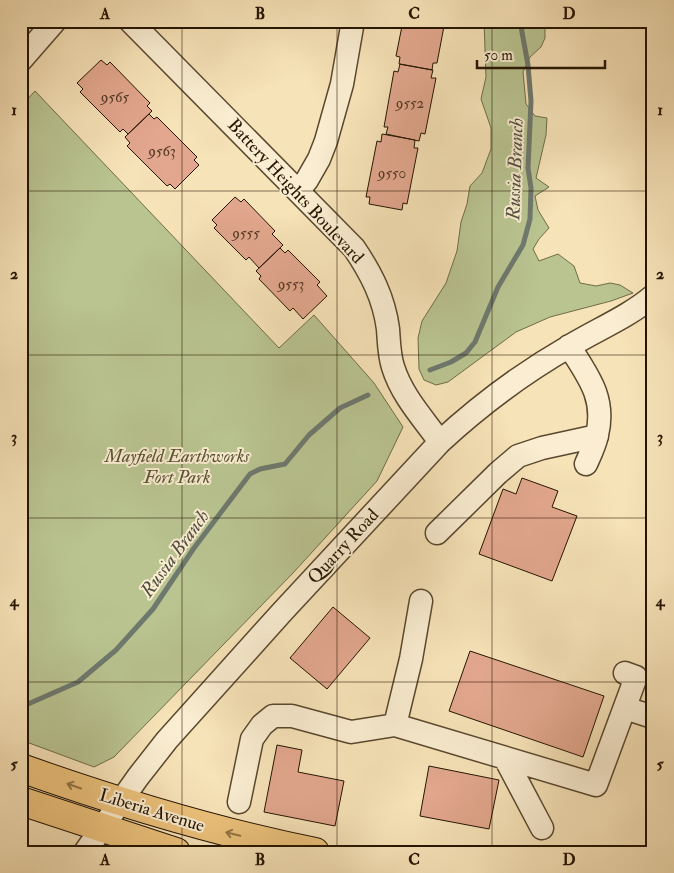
<svg xmlns="http://www.w3.org/2000/svg" width="674" height="873" viewBox="0 0 674 873" font-family="'IM FELL Double Pica',serif">
  <rect width="100%" height="100%" fill="#f7e3b8"/>
  <filter id="stains"><feTurbulence type="fractalNoise" baseFrequency=".004" numOctaves="4"/><feColorMatrix values="0 0 0 0 .2 0 0 0 0 .09 0 0 0 0 .02 0 0 0 .5 -.17"/></filter>
  <radialGradient id="worn" r=".72"><stop offset=".6" stop-color="#630" stop-opacity="0"/><stop offset="1" stop-color="#630" stop-opacity=".3"/></radialGradient>
  <path fill="#b9c491" stroke="#6e6c48" d="M484,21H545V38L541,47L530,57L523,72L526,104L535,116L547,118L546,135L536,178L549,187L535,196L538,210L549,228L539,239L533,249L539,261L558,254L574,266L580,283L596,286L610,283L620,285L633,293L611,301L550,317L516,332L448,382L436,385L424,380L419,369L418,338L422,321L446,283L457,251L461,222L467,204L470,186L482,173L491,149V128L481,99L486,77Z
    M35,91L279,348L314,315L374,383L403,427L377,481L293,573L114,757L94,767L21,740V102L23,104Z"/>
  <g fill="none" stroke-linecap="round" stroke-linejoin="round">
    <path stroke="#6e796e" stroke-width="5" d="M430,370L451,362L466,353L475,342L498,287L523,245L530,219L531,188L528,168L531,101L528,65L520,21
      M21,702L28,704L78,682L116,650L153,609L194,548L250,474L260,469L285,464L309,435L340,408L368,395"/>
  </g>
  <path fill="#e2a78e" stroke="#241400" d="M403,21H445L437,63H433L432,70L399,64L400,57L396,56Z
    M101,60L107,65L110,62L150,103L147,106L152,111L128,134L123,129L120,132L80,92L83,89L77,83Z
    M400,64L433,70L431,78H436L425,134L421,133L419,141L386,134L388,127H384L394,71L398,72Z
    M149,114L154,119L157,117L197,157L194,160L199,165L175,189L170,184L167,186L127,146L130,143L125,137Z
    M382,134L415,140L414,148H418L407,204L403,203L402,210L369,204L370,197H366L377,141L381,142Z
    M235,197L241,202L244,199L275,231L272,234L283,245L259,268L249,257L246,260L214,228L217,225L212,220Z
    M280,248L285,253L288,250L320,282L317,285L327,296L303,319L293,308L290,311L259,279L261,276L256,271Z
    M522,478L558,491L552,507L577,516L552,581L479,554L503,489L516,494Z
    M333,607L370,638L327,689L290,658Z
    M470,651L604,696L583,757L449,711Z
    M277,745L302,750L298,772L344,781L335,826L264,812Z
    M429,766L499,780L489,829L420,816Z"/>
  <g fill="none" stroke-linecap="round" stroke-linejoin="round">
    <defs>
      <path id="minor" d="M130,21L354,248C371,273 384,298 388,329C389,342 389,355 393,367C402,396 423,418 440,442
        M21,60L55,21
        M298,191L307,180L319,159L326,141L342,84L353,21
        M569,346C588,376 606,398 597,435C595,445 590,455 586,464
        M437,533L498,473L518,456L542,448L597,436
        M625,708L653,717
        M395,725L596,785L636,677L625,673
        M505,758L542,828
        M239,802L252,739L262,725L273,716H292L351,732L395,725L411,659L421,601
        M85,852L138,777L167,740L283,611L440,442C480,405 523,373 570,346C598,329 628,317 653,296"/>
      <path id="highway" d="M21,768C117,802 215,832 315,852
        M21,801L176,852"/>
    </defs>
    <use href="#minor" stroke="#59482e" stroke-width="25"/>
    <use href="#highway" stroke="#241400" stroke-width="30"/>
    <use href="#minor" stroke="#faedd1" stroke-width="22"/>
    <use href="#highway" stroke="#ecc27c" stroke-width="28"/>
  </g>
  <defs><path id="oneway-shaft" d="M-6 0H5M1.5-3L5.5 0L1.5 3" fill="none" stroke-width="1.6" stroke-linecap="round" stroke-linejoin="round" transform="scale(1.25)"/></defs>
  <g stroke="#927444">
    <use href="#oneway-shaft" transform="translate(74 786) rotate(-161)"/>
    <use href="#oneway-shaft" transform="translate(233 834) rotate(-166)"/>
  </g>
  <path fill="none" stroke="#241400" stroke-width="1" stroke-opacity="0.55" d="M182,21V852M337,21V852M492,21V852M21,191H653M21,355H653M21,518H653M21,682H653"/>
  <g text-anchor="middle" stroke-width="4" stroke-linejoin="round" paint-order="stroke">
    <g font-size="15" fill="#543924">
      <text x="115" y="102">9565</text>
      <text x="410" y="108">9552</text>
      <text x="162" y="156">9563</text>
      <text x="392" y="178">9550</text>
      <text x="246" y="238">9555</text>
      <text x="291" y="289">9553</text>
    </g>
    <g font-size="18" fill="#241400" stroke="#faedd1">
      <text transform="translate(296 191) rotate(47)" y="6">Battery Heights Boulevard</text>
      <text transform="translate(343 546) rotate(-47)" y="6">Quarry Road</text>
      <text transform="translate(152 810) rotate(17)" y="6">Liberia Avenue</text>
    </g>
    <g font-size="18" font-style="italic" fill="#585233" stroke="#faedd1">
      <text x="177" y="462">Mayfield Earthworks<tspan x="177" dy="21">Fort Park</tspan></text>
    </g>
    <g font-size="19" font-style="italic" fill="#4f4f40" stroke="#faedd1">
      <text transform="translate(514 169) rotate(-88)" y="7">Russia Branch</text>
      <text transform="translate(174 553) rotate(-54)" y="7">Russia Branch</text>
    </g>
  </g>
  <rect width="674" height="873" fill="none" stroke="#f7e3b8" stroke-width="55"/>
  <path d="M477 60v8h128v-8" fill="none" stroke="#241400" stroke-width="2.5"/>
  <text x="484" y="60" font-size="15" fill="#241400" stroke="#faedd1" stroke-width="4" paint-order="stroke">50 m</text>
  <rect x="28" y="28" width="618" height="818" fill="none" stroke="#241400" stroke-width="2"/>
  <g font-size="16" text-anchor="middle" font-weight="bold" fill="#241400">
    <text x="105" y="19">A</text>
    <text x="260" y="19">B</text>
    <text x="414" y="19">C</text>
    <text x="569" y="19">D</text>
    <text x="14" y="115">1</text>
    <text x="660" y="115">1</text>
    <text x="14" y="279">2</text>
    <text x="660" y="279">2</text>
    <text x="14" y="442">3</text>
    <text x="660" y="442">3</text>
    <text x="14" y="606">4</text>
    <text x="660" y="606">4</text>
    <text x="14" y="769">5</text>
    <text x="660" y="769">5</text>
    <text x="105" y="865">A</text>
    <text x="260" y="865">B</text>
    <text x="414" y="865">C</text>
    <text x="569" y="865">D</text>
  </g>
  <rect width="100%" height="100%" filter="url(#stains)"/>
  <rect width="100%" height="100%" fill="url(#worn)"/>
</svg>
